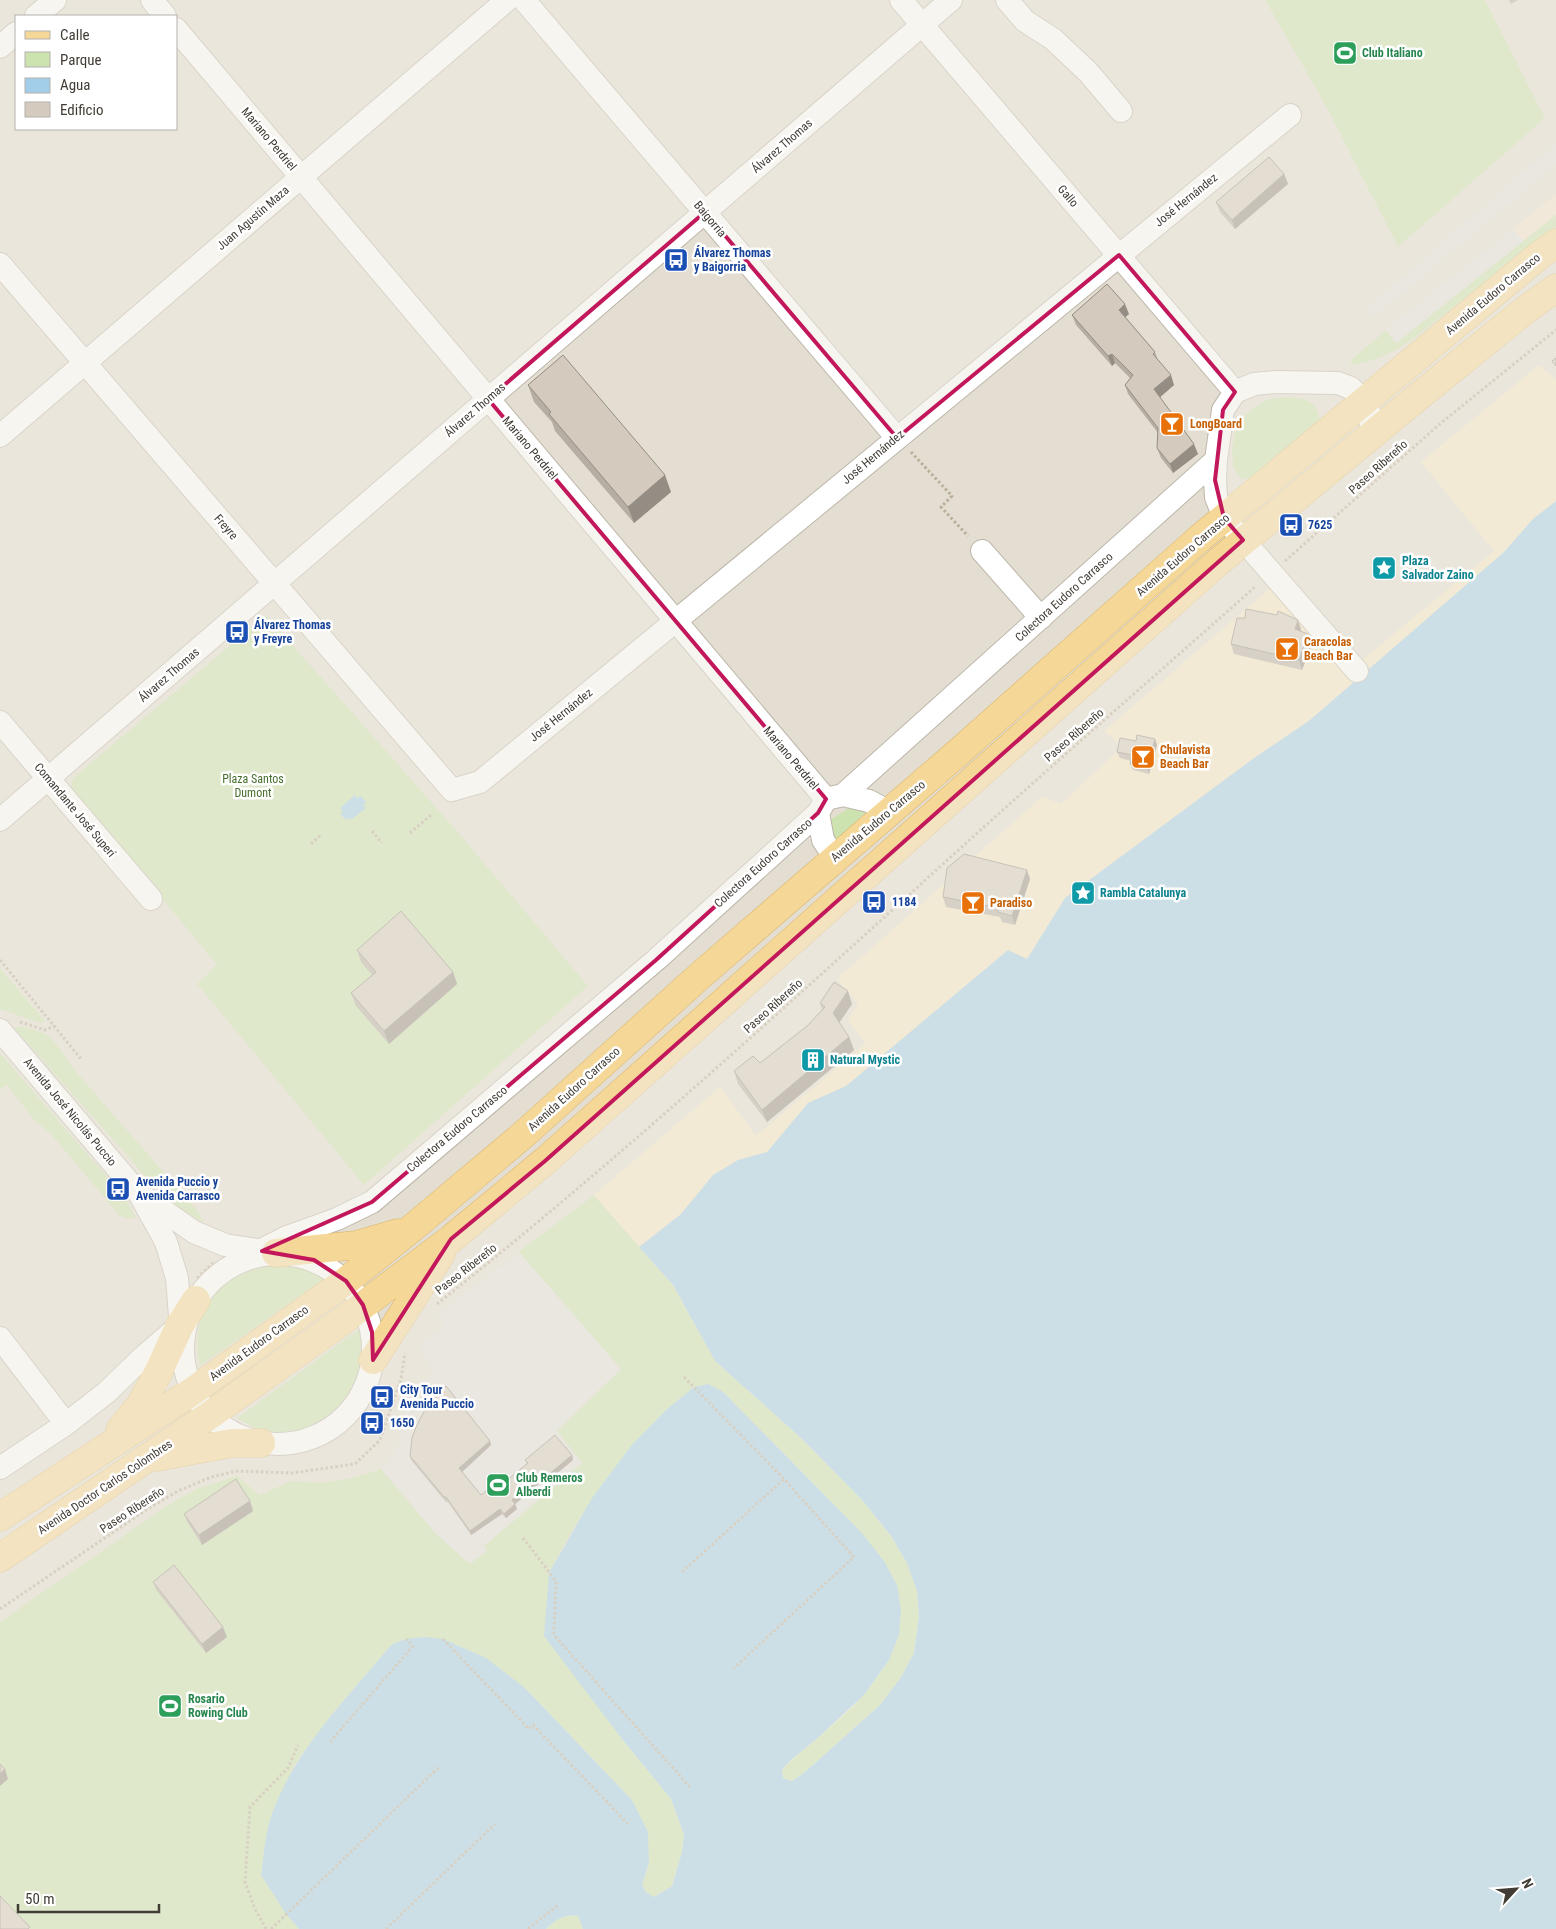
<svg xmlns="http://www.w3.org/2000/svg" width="1556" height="1929" viewBox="0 0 1556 1929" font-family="'Roboto Condensed',sans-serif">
  <rect width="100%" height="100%" fill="#f0ece3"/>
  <path fill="#e4ded2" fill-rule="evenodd" d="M0,0H1556V501L286,1914L299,1929H0ZM16,16H176V129H16Z"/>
  <path fill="#f1e2cf" d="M1556,194V215L1523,241L1513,229Z"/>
  <path fill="#cce2af" d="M1265,0H1485L1545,118L1398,247L1326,106Z
    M1556,215V227L1413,339C1394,352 1376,361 1353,365L1350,361L1386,330L1396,343Z
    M1287,397C1306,399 1316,399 1320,420L1250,478L1241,479L1233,466L1232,447L1238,422L1252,409L1268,399Z
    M266,615L463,838L588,986L364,1185L197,984L217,965L71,788L73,778Z
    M852,806L867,811L837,840H834L830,820Z
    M0,968L45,1021L41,1023L0,1009Z
    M17,1027H25L46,1034L53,1040L78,1074L196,1209L204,1222C184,1213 169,1200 153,1185L15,1029Z
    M0,1053L114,1185L112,1188L118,1194L121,1192L136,1217L129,1219L120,1216L50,1133L35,1121L7,1085L0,1090Z
    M594,1195L673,1285L715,1361L801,1438L863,1501L891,1536L907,1563L917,1591L919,1616L914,1653L901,1677L881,1704L805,1772L792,1781L783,1778L782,1770C807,1743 840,1723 864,1694C873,1684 881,1671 889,1660L860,1532L722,1391L694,1387C629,1440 588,1499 549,1573L622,1739L671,1799L684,1835L682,1852L672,1886L654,1897L646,1892L642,1885L649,1863L632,1800L525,1688L316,1735L294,1766L289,1779L286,1914L299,1929H30L0,1898V1622L168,1505L196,1489L237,1476L260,1495L291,1481L322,1483L352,1478L381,1469L398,1448L405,1396L433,1373L419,1344L444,1327L436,1314Z
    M275,1263L301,1267L324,1279L200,1366C187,1313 221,1267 275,1263Z
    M359,1329C378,1403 304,1462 237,1418Z
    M569,1915L578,1916L583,1929H546L556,1920Z"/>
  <path fill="#f3e7c1" d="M1539,365L1556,380V615L715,1361L673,1285L594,1195L720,1087L756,1136L866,1043L848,1021L858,1004L837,979L1042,797L1061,804L1122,747L1104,731L1273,586L1347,673L1494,551L1421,462Z"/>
  <path fill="#e1dfdc" d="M1556,143V165L1374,317L1367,309Z
    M1513,229L1523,241L1396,343L1386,330Z
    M519,1252L621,1369L557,1431L582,1463L484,1546L487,1551L470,1564L436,1534L381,1469L398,1448L405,1396L433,1373L419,1344L444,1327L436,1314Z"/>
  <path fill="#a3cee9" d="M1556,501V1929H583L578,1916C564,1914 556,1920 546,1929H299L286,1914L261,1875C264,1854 265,1831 273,1811C297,1747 349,1696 392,1644L406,1639L425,1637L443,1639L486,1658L525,1688L632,1800L648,1832L649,1863L642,1885L646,1892L654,1897L672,1886L682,1852L684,1835L671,1799L622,1739L544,1636L549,1573L592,1498L631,1446L666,1410L694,1387L708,1384L722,1391L861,1532L884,1561L897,1585L901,1610L899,1635L889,1660L864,1695L820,1736L791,1760L782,1770L783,1778L792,1781L805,1772L881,1704L901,1677L914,1653L919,1616L917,1591L907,1563L891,1536L863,1501L801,1438L715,1361L673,1285L639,1247L681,1214L713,1175L738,1160L767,1152L808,1103L846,1086L1008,950L1027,959L1065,898L1254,758L1310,720L1504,552L1533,519Z
    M355,795L357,798L361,796L366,802L363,805L366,808L351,820L348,818L346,820L340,814L343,811L340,808Z"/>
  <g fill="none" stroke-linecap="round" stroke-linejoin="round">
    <defs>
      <path id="minor" d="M152,0L165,16
        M524,0L897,438
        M901,0L1235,392
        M1007,0L1025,21L1053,39L1088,72L1121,111
        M36,16L55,0
        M176,29L826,799
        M0,47L16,33
        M0,264L452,790L480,782L1290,115
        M0,436L507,0
        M982,551L1041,618
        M1357,671L1224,518L1216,497L1215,480L1216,460L1223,410L1235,392L1254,384L1275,382L1338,383L1351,388L1365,402L1369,411L1371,425L1369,436
        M0,722L151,899
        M843,795L869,801L889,812
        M818,813L823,840L835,858
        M0,820L951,0
        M0,1030L140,1195L166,1242L177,1278L181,1329
        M147,1199L194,1232L225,1245L264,1251
        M183 1349a95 95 0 1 1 190 0a95 95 0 1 1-190 0Z
        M244,1259L287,1237L337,1219L372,1202L656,960L818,813L826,799L843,795L1216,460
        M0,1338L66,1424
        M0,1468L66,1424L107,1392L143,1357L179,1326"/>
      <path id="major" d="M276,1253L357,1245L398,1233
        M373,1360L441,1254
        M120,1430L141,1404L158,1373L180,1325L196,1300
        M157,1457L232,1443H261
        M0,1517L193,1391L346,1281L411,1229L523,1135L703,973L961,750L1200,538L1536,258L1556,243
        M0,1558L210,1415L341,1322L451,1239L545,1161L1218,562L1414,400L1524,311L1556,288"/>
    </defs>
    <use href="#minor" stroke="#bdb6aa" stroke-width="24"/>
    <use href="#major" stroke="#d9b469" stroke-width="29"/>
    <path stroke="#bbae99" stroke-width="3" stroke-dasharray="2.5 2.5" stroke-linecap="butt" d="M911,452L952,496L941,507L968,536
      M1285,561L1441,423L1556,330
      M372,831L382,843
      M410,833L431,815
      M311,844L321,835
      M0,960L81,1059
      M20,1022L45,1030L55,1026
      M197,1278L214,1262
      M437,1304C616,1162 784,1008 953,855C1053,764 1155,676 1256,586
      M684,1377L784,1479L854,1557L734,1668
      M523,1538L556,1581L554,1635L690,1787
      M682,1572L784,1479
      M0,1609L149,1508L178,1491L211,1477L237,1471L292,1473L355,1464L380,1440L401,1379L405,1353
      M443,1639L529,1729L533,1725L628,1824
      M330,1742L413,1646L406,1639
      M266,1929L255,1909L245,1882L250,1807L288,1768L298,1745
      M271,1929L440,1766
      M386,1929L495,1824
      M528,1929L558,1905"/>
    <use href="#minor" stroke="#fff" stroke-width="22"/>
    <use href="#major" stroke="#f5d897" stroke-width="28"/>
  </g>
  <path fill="#b6aea3" d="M1509,0H1518L1511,4Z
    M1284,174L1288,184L1235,229L1220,212L1216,202Z
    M1129,314L1125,317L1155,352L1158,360L1174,385L1160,397L1198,454L1173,473L1161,458L1157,448L1158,433L1128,394L1125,385L1130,378L1115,363L1112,366L1076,325L1072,315Z
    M528,385L671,492L634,523L555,431L552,422L534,402Z
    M1301,629V631L1308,634L1312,644L1302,670L1234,654L1231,644Z
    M1155,739L1157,745L1149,774L1133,770L1130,764L1131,761L1120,758L1117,752L1136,741Z
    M1030,879L1015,925L1002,922L1000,917L946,907L943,897Z
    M357,950L453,972L457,984L389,1044L356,1006L351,993L372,975L361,962Z
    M820,1003L852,1004L839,1023L849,1037L854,1050L767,1122L738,1084L734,1071L760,1063L807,1026L822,1010Z
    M490,1441L491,1445L462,1472L481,1495L500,1486L527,1464L525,1460L572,1455L573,1460L543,1485L541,1482L515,1504L517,1509L506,1518L502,1514L471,1535L448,1502H446L411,1460L410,1456Z
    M250,1501L253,1511L202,1545L188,1523L184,1514Z
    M153,1582L227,1637L206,1653L157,1591Z"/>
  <path fill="#948d84" d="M1284,174L1288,184L1235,229L1232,220Z
    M1125,304L1129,314L1122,320L1119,310Z
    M1112,354L1115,363L1112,366L1108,356Z
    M1171,375L1174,385L1158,399L1154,389Z
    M1194,444L1198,454L1173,473L1170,464Z
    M665,475L671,492L634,523L628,507Z
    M1298,620L1301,629L1299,639L1295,629Z
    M1308,634L1312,644L1302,670L1299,660Z
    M1155,739L1157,745L1149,774L1147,767Z
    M1027,870L1030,879L1015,925L1012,916Z
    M453,972L457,984L389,1044L384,1031Z
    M848,991L852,1004L837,1026L833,1013Z
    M849,1037L854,1050L767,1122L762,1110Z
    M490,1441L491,1445L461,1473L459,1468Z
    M572,1455L573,1460L543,1485L542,1480Z
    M540,1477L541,1482L514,1505L512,1500Z
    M250,1501L253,1511L202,1545L199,1535Z
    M515,1504L517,1509L506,1518L504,1514Z
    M500,1509L502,1514L471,1535L470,1531Z
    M223,1627L227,1637L206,1653L202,1644Z
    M5,1769L8,1779L0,1786V1774Z"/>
  <path fill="#d4cabd" stroke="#948d84" d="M1269,157L1284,174L1232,220L1216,202Z
    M1107,284L1125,304L1119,310L1155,352L1153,354L1171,375L1154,389L1194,444L1170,464L1157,448L1158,428L1125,385L1133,375L1112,354L1108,356L1072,315Z
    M563,355L665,475L628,507L549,414L551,412L528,385Z
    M1556,358V366L1552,361Z
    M1246,609L1277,615L1278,611L1298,620L1295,629L1308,634L1299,660L1231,644L1237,618H1245Z
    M1137,735L1155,739L1147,767L1130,764L1132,755L1117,752L1120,738L1136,741Z
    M964,854L1027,870L1012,916L998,912L999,908L943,897L947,868Z
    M401,911L453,972L384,1031L351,993L376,972L357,950Z
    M834,982L848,991L833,1013L849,1037L762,1110L734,1071L753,1056L760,1063L807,1026L825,1007L820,1003Z
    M446,1386L490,1441L459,1468L481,1495L497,1482L500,1486L528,1463L525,1460L555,1435L572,1455L542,1480L540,1477L512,1500L515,1504L504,1514L500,1509L470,1531L446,1497H444L410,1456L412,1438L416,1427L430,1400Z
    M236,1479L250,1501L199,1535L184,1514Z
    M174,1565L223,1627L202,1644L153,1582Z
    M0,1764L5,1769L0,1774Z
    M0,1896L30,1927L28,1929H0Z"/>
  <path d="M0 0H1556V1929H0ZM705,212L897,438L1119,255L1235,392L1223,410L1215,480L1224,518L1243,540L545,1161L451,1239L373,1360L372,1332L363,1305L346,1281L314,1260L262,1251L372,1202L656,960L818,813L826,799L488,399Z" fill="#f0ece3" fill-opacity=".55" fill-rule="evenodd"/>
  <path fill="none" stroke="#c2185b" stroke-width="4" stroke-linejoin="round" d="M705,212L897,438L1119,255L1235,392L1223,410L1215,480L1224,518L1243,540L545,1161L451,1239L373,1360L372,1332L363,1305L346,1281L314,1260L262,1251L372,1202L656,960L818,813L826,799L488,399Z"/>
  <defs>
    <symbol id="stadium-square" viewBox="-11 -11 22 22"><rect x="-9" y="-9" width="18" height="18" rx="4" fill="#2e9e5b" stroke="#fff"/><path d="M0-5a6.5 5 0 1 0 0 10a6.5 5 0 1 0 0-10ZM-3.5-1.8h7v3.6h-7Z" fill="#fff"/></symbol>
    <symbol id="bus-square" viewBox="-11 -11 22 22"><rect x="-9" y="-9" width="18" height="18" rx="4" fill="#1a4fb4" stroke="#fff"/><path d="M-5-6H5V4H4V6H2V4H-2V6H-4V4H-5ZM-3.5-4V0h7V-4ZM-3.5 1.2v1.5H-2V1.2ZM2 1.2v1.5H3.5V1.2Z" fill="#fff"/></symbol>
    <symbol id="bar-square" viewBox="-11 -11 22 22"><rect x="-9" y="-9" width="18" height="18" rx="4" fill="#e8710a" stroke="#fff"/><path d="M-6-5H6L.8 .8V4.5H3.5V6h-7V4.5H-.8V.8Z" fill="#fff"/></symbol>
    <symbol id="sight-square" viewBox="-11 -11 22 22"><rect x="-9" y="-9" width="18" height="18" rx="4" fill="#0f9aa8" stroke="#fff"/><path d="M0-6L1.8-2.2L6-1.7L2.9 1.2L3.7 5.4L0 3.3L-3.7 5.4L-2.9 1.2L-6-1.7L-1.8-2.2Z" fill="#fff"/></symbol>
    <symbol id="building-square" viewBox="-11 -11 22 22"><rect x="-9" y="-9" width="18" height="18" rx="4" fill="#0f9aa8" stroke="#fff"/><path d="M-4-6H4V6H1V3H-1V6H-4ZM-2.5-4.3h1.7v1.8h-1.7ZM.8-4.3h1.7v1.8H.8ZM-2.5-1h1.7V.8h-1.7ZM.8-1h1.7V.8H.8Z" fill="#fff"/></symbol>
  </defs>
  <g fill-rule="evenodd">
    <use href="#stadium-square" x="1331" y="39" width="28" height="28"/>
    <use href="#bus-square" x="662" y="246" width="28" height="28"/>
    <use href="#bar-square" x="1158" y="410" width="28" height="28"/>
    <use href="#bus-square" x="1277" y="511" width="28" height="28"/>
    <use href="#sight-square" x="1370" y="554" width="28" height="28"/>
    <use href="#bus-square" x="223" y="618" width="28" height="28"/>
    <use href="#bar-square" x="1273" y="635" width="28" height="28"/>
    <use href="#bar-square" x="1129" y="743" width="28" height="28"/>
    <use href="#sight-square" x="1069" y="879" width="28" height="28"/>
    <use href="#bus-square" x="860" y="888" width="28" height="28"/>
    <use href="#bar-square" x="959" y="889" width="28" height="28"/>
    <use href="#building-square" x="799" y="1046" width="28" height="28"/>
    <use href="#bus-square" x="104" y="1175" width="28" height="28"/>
    <use href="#bus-square" x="368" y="1383" width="28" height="28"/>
    <use href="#bus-square" x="358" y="1409" width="28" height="28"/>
    <use href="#stadium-square" x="484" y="1471" width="28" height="28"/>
    <use href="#stadium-square" x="156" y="1692" width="28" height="28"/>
  </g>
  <g text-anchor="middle" stroke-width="5" stroke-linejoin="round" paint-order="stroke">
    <g font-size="12" font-weight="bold" fill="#27864d" stroke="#fff" text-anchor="start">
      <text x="1362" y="57">Club Italiano</text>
      <text x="516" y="1482">Club Remeros<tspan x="516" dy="14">Alberdi</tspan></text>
      <text x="188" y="1703">Rosario<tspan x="188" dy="14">Rowing Club</tspan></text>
    </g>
    <g font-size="12" fill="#413c34" stroke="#fff">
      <text transform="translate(269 139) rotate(50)" y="4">Mariano Perdriel</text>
      <text transform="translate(782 146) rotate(-41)" y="4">Álvarez Thomas</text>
      <text transform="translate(1068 196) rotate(50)" y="4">Gallo</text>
      <text transform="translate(1186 200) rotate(-39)" y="4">José Hernández</text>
      <text transform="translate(253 218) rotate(-41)" y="4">Juan Agustín Maza</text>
      <text transform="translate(710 219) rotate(50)" y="4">Baigorria</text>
      <text transform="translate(1493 294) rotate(-40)" y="4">Avenida Eudoro Carrasco</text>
      <text transform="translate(475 410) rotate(-41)" y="4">Álvarez Thomas</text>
      <text transform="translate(530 448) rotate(50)" y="4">Mariano Perdriel</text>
      <text transform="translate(873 457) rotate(-40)" y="4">José Hernández</text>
      <text transform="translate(1378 467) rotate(-42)" y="4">Paseo Ribereño</text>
      <text transform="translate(226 527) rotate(49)" y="4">Freyre</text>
      <text transform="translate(1183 555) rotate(-41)" y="4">Avenida Eudoro Carrasco</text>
      <text transform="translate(1064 597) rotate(-42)" y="4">Colectora Eudoro Carrasco</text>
      <text transform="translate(169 675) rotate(-41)" y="4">Álvarez Thomas</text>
      <text transform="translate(561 715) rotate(-39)" y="4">José Hernández</text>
      <text transform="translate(1074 735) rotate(-41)" y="4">Paseo Ribereño</text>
      <text transform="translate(791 758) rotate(50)" y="4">Mariano Perdriel</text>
      <text transform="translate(75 810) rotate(50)" y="4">Comandante José Superí</text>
      <text transform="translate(878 821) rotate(-40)" y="4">Avenida Eudoro Carrasco</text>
      <text transform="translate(763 863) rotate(-42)" y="4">Colectora Eudoro Carrasco</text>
      <text transform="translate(773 1006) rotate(-42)" y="4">Paseo Ribereño</text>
      <text transform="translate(574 1089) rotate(-42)" y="4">Avenida Eudoro Carrasco</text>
      <text transform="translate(70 1112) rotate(50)" y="4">Avenida José Nicolás Puccio</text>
      <text transform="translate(457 1129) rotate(-40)" y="4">Colectora Eudoro Carrasco</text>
      <text transform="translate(466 1269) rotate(-38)" y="4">Paseo Ribereño</text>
      <text transform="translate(259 1343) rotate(-36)" y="4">Avenida Eudoro Carrasco</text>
      <text transform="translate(105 1487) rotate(-34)" y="4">Avenida Doctor Carlos Colombres</text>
      <text transform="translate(132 1510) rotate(-33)" y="4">Paseo Ribereño</text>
    </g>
    <g font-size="12" font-weight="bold" fill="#164399" stroke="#fff" text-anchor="start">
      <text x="694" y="257">Álvarez Thomas<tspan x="694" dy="14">y Baigorria</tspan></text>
      <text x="1308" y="529">7625</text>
      <text x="254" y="629">Álvarez Thomas<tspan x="254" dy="14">y Freyre</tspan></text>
      <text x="892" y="906">1184</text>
      <text x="136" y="1186">Avenida Puccio y<tspan x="136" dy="14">Avenida Carrasco</tspan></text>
      <text x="400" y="1394">City Tour<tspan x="400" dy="14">Avenida Puccio</tspan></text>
      <text x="390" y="1427">1650</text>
    </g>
    <g font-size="12" font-weight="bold" fill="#c56008" stroke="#fff" text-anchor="start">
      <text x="1190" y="428">LongBoard</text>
      <text x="1304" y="646">Caracolas<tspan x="1304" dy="14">Beach Bar</tspan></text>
      <text x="1160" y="754">Chulavista<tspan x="1160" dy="14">Beach Bar</tspan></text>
      <text x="990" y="907">Paradiso</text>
    </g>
    <g font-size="12" font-weight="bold" fill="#0d838f" stroke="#fff" text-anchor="start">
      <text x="1402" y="565">Plaza<tspan x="1402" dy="14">Salvador Zaino</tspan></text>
      <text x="1100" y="897">Rambla Catalunya</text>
      <text x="830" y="1064">Natural Mystic</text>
    </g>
    <g font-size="12" fill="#476d2d" stroke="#fff">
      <text x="253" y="783">Plaza Santos<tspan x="253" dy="14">Dumont</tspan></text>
    </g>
  </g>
  <rect x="15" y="15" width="162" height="115" fill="#ffffff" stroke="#b3b1ae"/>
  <rect x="25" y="31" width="25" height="8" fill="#f5d897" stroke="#b3b1ae"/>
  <text x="60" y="40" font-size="15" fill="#413c34">Calle</text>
  <rect x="25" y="52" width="25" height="15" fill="#cce2af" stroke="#b3b1ae"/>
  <text x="60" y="65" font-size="15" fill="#413c34">Parque</text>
  <rect x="25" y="78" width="25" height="15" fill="#a3cee9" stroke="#b3b1ae"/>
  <text x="60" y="90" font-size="15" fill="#413c34">Agua</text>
  <rect x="25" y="102" width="25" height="15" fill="#d4cabd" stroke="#b3b1ae"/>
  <text x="60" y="115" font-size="15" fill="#413c34">Edificio</text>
  <g transform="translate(1516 1889) rotate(64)" stroke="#ffffff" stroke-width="4" paint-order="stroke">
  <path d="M0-4L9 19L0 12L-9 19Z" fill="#413c34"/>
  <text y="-8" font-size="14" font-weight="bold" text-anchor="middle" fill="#413c34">N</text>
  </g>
  <path d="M18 1904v8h141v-8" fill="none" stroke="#413c34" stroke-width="2.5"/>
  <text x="25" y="1904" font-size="15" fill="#413c34" stroke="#ffffff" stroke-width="4" paint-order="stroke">50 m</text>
</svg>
